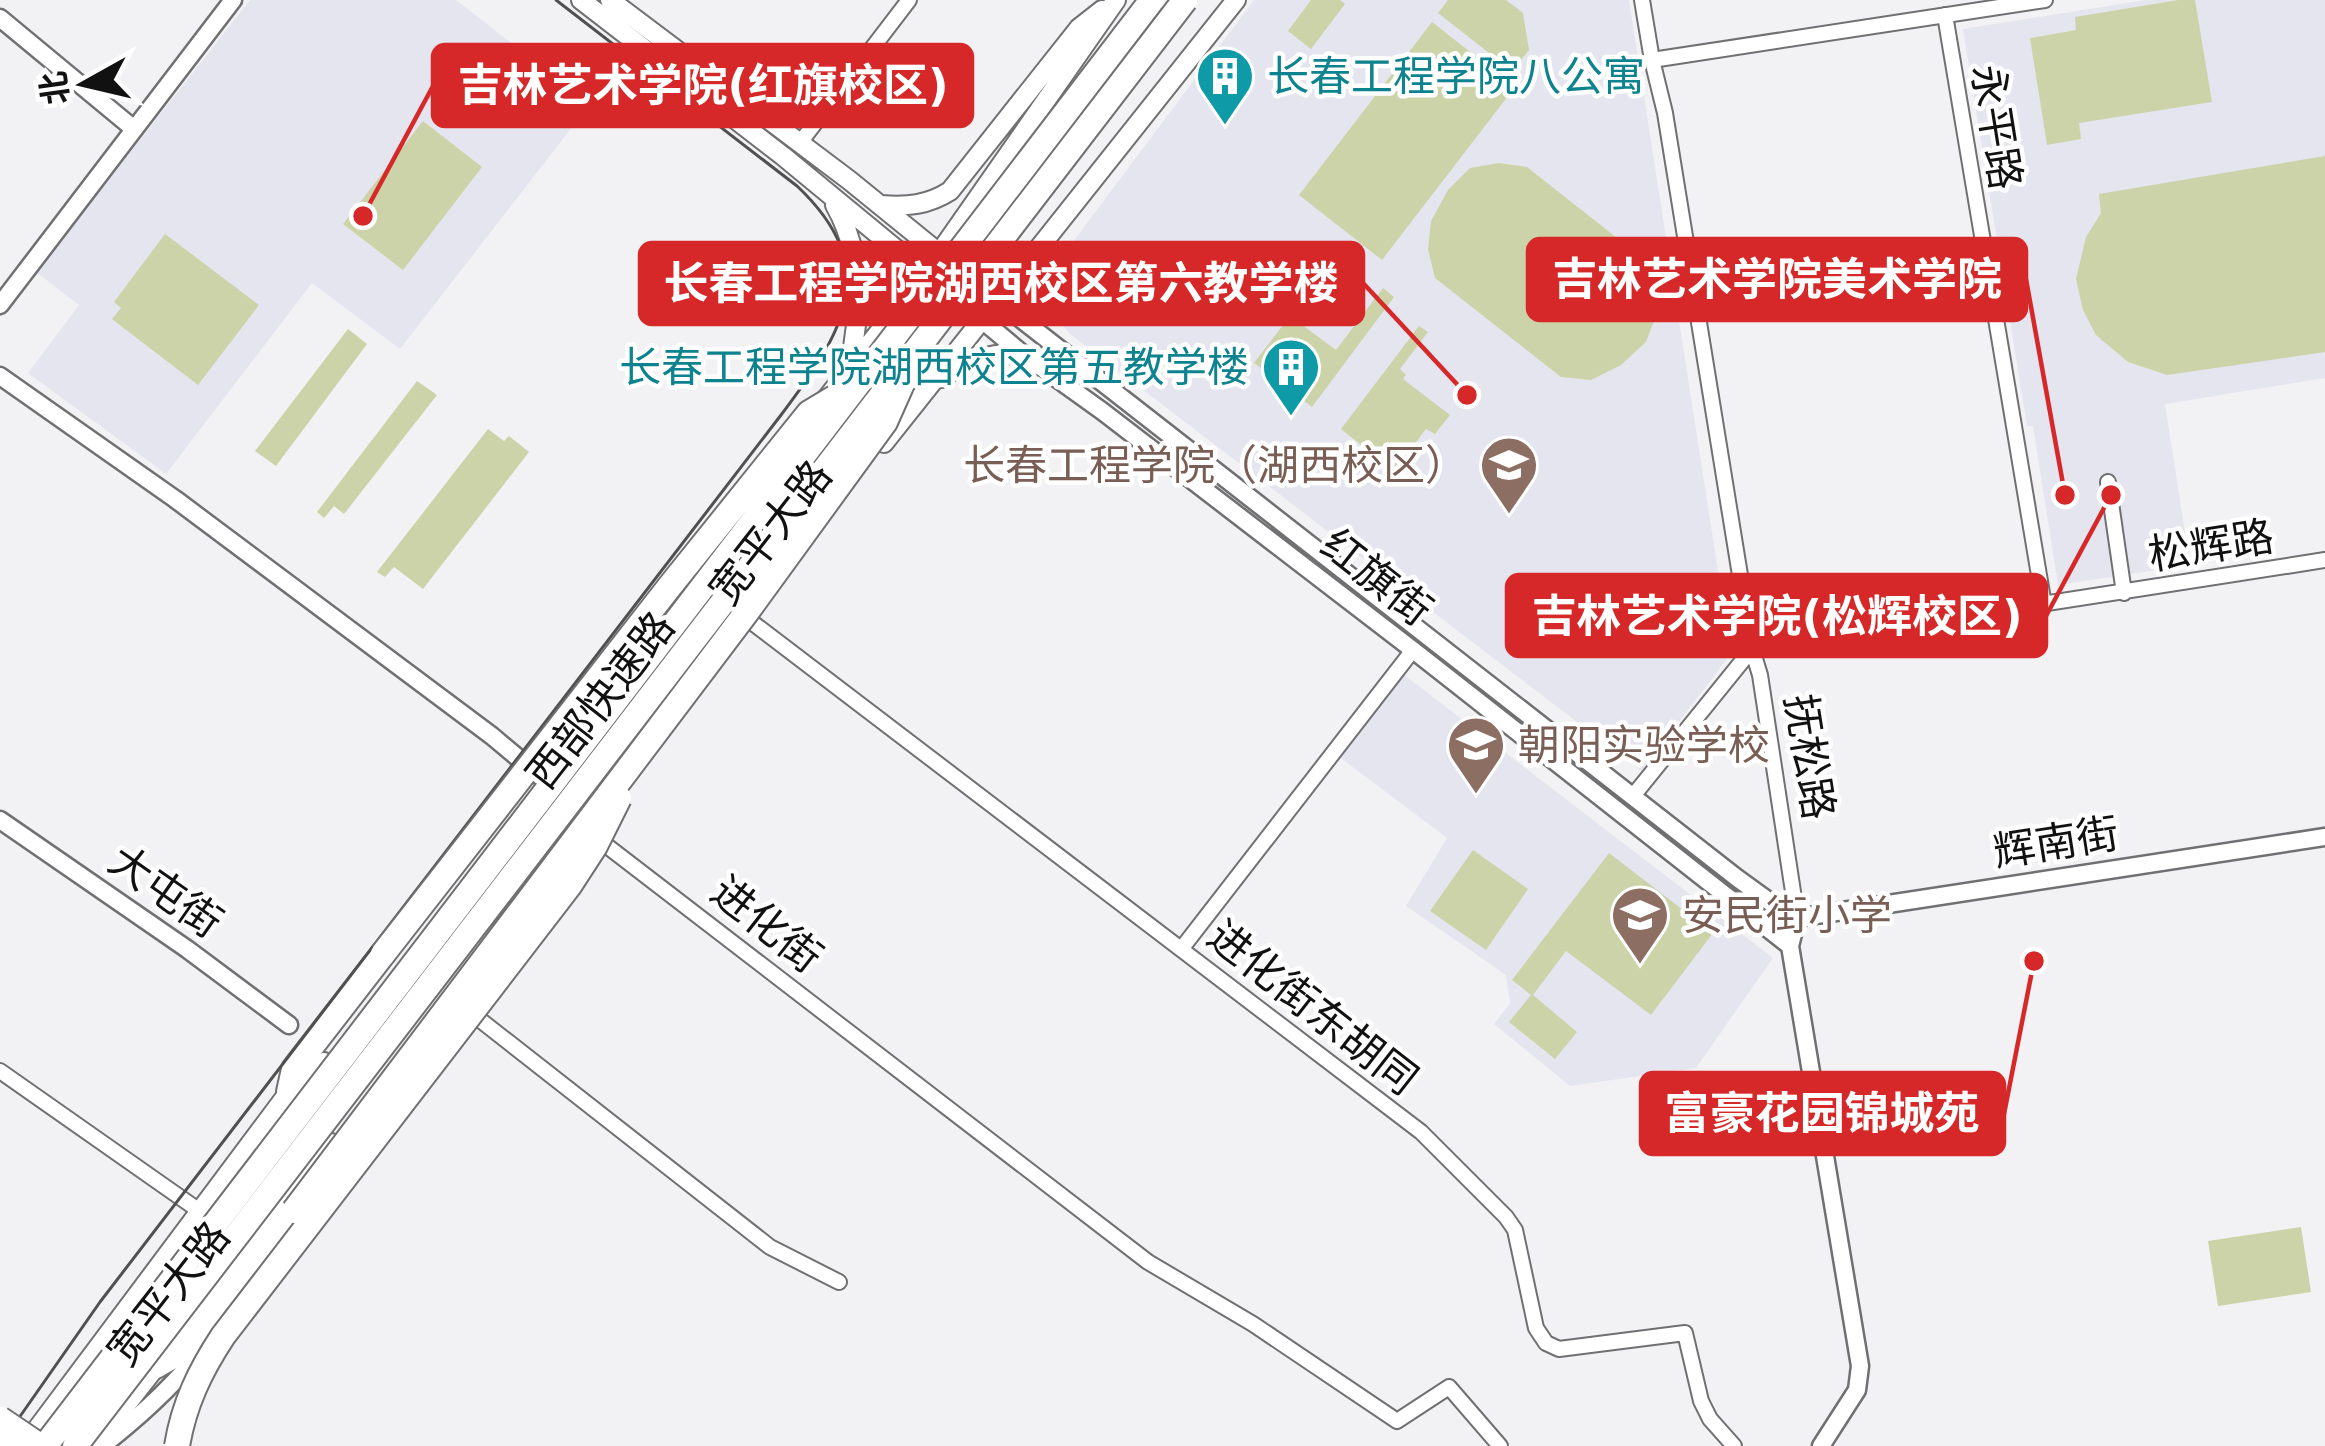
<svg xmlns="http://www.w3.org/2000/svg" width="2325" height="1446" viewBox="0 0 2325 1446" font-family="'DejaVu Sans','Noto Sans SC',sans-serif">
  <rect width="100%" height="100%" fill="#f2f2f4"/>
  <path fill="#e5e5ef" d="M250,0H456L590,104L400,349L312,283L166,474L28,373L79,305L36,272Z
    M1254,0H1629L1731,654L1641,771L1070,334L1056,318L1049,280L1057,263Z
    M2146,0H2325V378L2165,404L2190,565L2058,585L2033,426H2027L1963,29Z
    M1403,674L1773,958L1696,1068L1570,1086L1494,1024L1510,1003L1506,975L1406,906L1447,838L1338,756Z"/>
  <path fill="#cdd3a8" d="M1311,0H1340L1345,4L1311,49L1288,31Z
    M1448,0H1506L1523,13L1529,50L1512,71L1438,13Z
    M2178,0H2195L2212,102L2079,123L2081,139L2047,145L2030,38L2076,30L2075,17Z
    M1432,22L1515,87L1382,260L1299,195Z
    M423,121L482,167L403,270L343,224Z
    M2325,156V352L2167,375L2128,362L2096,335L2083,310L2076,279L2086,237L2101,213L2099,194Z
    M1499,163L1527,167L1650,264L1657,292L1655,318L1646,342L1621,365L1591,380L1561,377L1435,278L1428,249L1431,221L1448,190L1470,168Z
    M165,234L259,305L198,385L112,319L121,308L114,302Z
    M1383,288L1394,297L1312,407L1254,363L1290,316L1336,350Z
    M1419,326L1428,332L1400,369L1406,375L1403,379L1450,415L1435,434L1426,429L1394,471L1341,429Z
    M348,329L367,344L276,466L255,451Z
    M417,381L437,395L344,514L334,506L324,518L317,512Z
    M488,429L504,441L509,436L529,452L423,589L394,567L385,577L377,572Z
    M1473,850L1528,889L1486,950L1430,911Z
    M1609,853L1713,933L1651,1015L1566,951L1533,995L1577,1032L1555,1059L1509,1022L1531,995L1512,980Z
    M2301,1227L2311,1292L2218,1306L2208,1241Z"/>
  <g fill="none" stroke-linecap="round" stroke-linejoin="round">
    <defs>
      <path id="minor" d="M1642,0L1652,60L1665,113L1752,649L1760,675L1797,918
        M1945,15L2044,605
        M1652,60L2045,0
        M799,144L909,0
        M2108,482L2124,593
        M749,620L1421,1132L1506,1217L1515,1230L1536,1328L1546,1343L1559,1349L1685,1333L1701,1401L1710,1419L1734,1446
        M1633,796L1752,649L2325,560
        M594,836L1148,1262L1253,1324L1397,1421L1449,1387L1500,1446
        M1182,948L1413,650
        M470,1012L770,1247L839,1282
        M0,1071L201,1212"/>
      <path id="tertiary" d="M0,18L134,129
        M998,301L1737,878L1777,907L1797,918
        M0,305L233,0
        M982,320L1024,355L1102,411L1413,650L1790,946
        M0,376L175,499L492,736L542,778
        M0,820L187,949L289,1025
        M1797,918L1790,946L1860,1366L1857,1390L1821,1446
        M1797,918L2325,837
        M102,1446C142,1415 178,1382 208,1342"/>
      <path id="secondary" d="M581,0L783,156L982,320
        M610,0L849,180L998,301
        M835,205C864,257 861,307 850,364
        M882,205C907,207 928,205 950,191L1079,28L1102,10
        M942,378C969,359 991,352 1024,355
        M826,399L924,275L1116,0
        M884,443L1236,0
        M658,625L728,532
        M25,1445L289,1092L312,1078L324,1062
        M94,1446L331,1143"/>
      <path id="trunk" d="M289,1092L294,1069L383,954
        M156,1366L192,1345L294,1211"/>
    </defs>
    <use href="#minor" stroke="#707072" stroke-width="18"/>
    <use href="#tertiary" stroke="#707072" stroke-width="21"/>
    <use href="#secondary" stroke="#707072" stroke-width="22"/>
    <use href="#trunk" stroke="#707072" stroke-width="28"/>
    <use href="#minor" stroke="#fff" stroke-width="14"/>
    <use href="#tertiary" stroke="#fff" stroke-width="16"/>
    <use href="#secondary" stroke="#fff" stroke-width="18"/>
    <use href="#trunk" stroke="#fff" stroke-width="24"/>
    <path stroke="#505050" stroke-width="3" d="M0,1445L100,1302L781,415C842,334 885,269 797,186L556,0"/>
    <defs>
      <path id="trunk-bridge" d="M383,954L670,586L809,413L849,389
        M294,1211L746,613L885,422L901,386
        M0,1419L40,1446
        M0,1440L8,1446
        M45,1446L1152,0
        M75,1446L1185,0
        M177,1446C184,1404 200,1371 223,1336L569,886L595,846L619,798"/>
    </defs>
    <use href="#trunk-bridge" stroke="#707072" stroke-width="28" stroke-linecap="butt"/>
    <use href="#trunk-bridge" stroke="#fff" stroke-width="24"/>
  </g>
  <defs>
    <symbol id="building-pin" viewBox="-11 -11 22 30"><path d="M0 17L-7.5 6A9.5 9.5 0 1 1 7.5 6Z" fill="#0f9aa8" stroke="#fff"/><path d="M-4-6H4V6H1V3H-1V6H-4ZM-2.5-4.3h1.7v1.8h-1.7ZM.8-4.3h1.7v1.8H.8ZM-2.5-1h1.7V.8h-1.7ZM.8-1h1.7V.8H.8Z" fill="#fff"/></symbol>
    <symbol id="university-pin" viewBox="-11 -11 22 30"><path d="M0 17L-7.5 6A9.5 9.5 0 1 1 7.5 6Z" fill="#8d6e63" stroke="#fff"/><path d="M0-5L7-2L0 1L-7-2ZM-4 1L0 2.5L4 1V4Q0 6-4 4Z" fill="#fff"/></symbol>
    <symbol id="school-pin" viewBox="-11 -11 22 30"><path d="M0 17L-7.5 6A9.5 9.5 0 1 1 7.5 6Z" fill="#8d6e63" stroke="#fff"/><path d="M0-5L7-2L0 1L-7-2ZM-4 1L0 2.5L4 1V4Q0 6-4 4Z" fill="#fff"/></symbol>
  </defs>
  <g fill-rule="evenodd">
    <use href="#building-pin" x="1192" y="43" width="66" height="90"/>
    <use href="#building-pin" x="1258" y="334" width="66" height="90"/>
    <use href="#university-pin" x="1476" y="432" width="66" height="90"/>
    <use href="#school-pin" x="1443" y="712" width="66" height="90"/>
    <use href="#school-pin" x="1607" y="882" width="66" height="90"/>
  </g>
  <g text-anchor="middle" stroke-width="9" stroke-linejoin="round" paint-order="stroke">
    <g font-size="42" fill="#0d838f" stroke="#fff" text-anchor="start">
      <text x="1267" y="91">长春工程学院八公寓</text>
      <text x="1249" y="382" text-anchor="end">长春工程学院湖西校区第五教学楼</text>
    </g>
    <g font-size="42" fill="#111" stroke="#fff">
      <text transform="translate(1997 127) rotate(81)" y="15">永平路</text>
      <text transform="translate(770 532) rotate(-52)" y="15">宽平大路</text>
      <text transform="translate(2211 545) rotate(-9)" y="15">松辉路</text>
      <text transform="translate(1377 577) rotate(38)" y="15">红旗街</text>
      <text transform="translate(600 700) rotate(-52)" y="15">西部快速路</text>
      <text transform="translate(1810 757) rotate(81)" y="15">抚松路</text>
      <text transform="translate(2056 842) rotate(-9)" y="15">辉南街</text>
      <text transform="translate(166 891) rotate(35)" y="15">大屯街</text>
      <text transform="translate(767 924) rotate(38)" y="15">进化街</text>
      <text transform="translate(1313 1007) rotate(38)" y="15">进化街东胡同</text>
      <text transform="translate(168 1293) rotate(-52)" y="15">宽平大路</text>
    </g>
    <g font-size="42" fill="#785e54" stroke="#fff" text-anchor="start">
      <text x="1467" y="480" text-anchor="end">长春工程学院（湖西校区）</text>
      <text x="1518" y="760">朝阳实验学校</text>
      <text x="1682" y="930">安民街小学</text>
    </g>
  </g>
  <path fill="none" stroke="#d62828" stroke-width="4.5" d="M363 216L433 86M2065 495L2026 279M1467 395L1363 283M2111 495L2046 616M2034 961L2004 1114"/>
  <g fill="#d62828" stroke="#fff" stroke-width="4.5">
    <circle cx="363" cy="216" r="12"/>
    <circle cx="2065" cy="495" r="12"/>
    <circle cx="1467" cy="395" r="12"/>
    <circle cx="2111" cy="495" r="12"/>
    <circle cx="2034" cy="961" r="12"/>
  </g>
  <g fill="#d62828" stroke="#d62828" stroke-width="4.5">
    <rect x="433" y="45" width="539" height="81" rx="12"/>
    <rect x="1528" y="239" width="498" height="81" rx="12"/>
    <rect x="640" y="243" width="723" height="81" rx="12"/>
    <rect x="1507" y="575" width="539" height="81" rx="12"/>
    <rect x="1641" y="1073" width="363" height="81" rx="12"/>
  </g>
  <g font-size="45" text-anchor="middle" font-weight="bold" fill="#fff">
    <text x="703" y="101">吉林艺术学院(红旗校区)</text>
    <text x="1777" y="295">吉林艺术学院美术学院</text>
    <text x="1001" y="299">长春工程学院湖西校区第六教学楼</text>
    <text x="1777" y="632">吉林艺术学院(松辉校区)</text>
    <text x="1822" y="1129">富豪花园锦城苑</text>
  </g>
  <g transform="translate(84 84) rotate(262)" stroke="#ffffff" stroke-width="9" paint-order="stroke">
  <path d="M0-9L21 45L0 30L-21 45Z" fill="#111111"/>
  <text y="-18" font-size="33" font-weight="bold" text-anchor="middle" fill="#111111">北</text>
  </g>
</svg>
